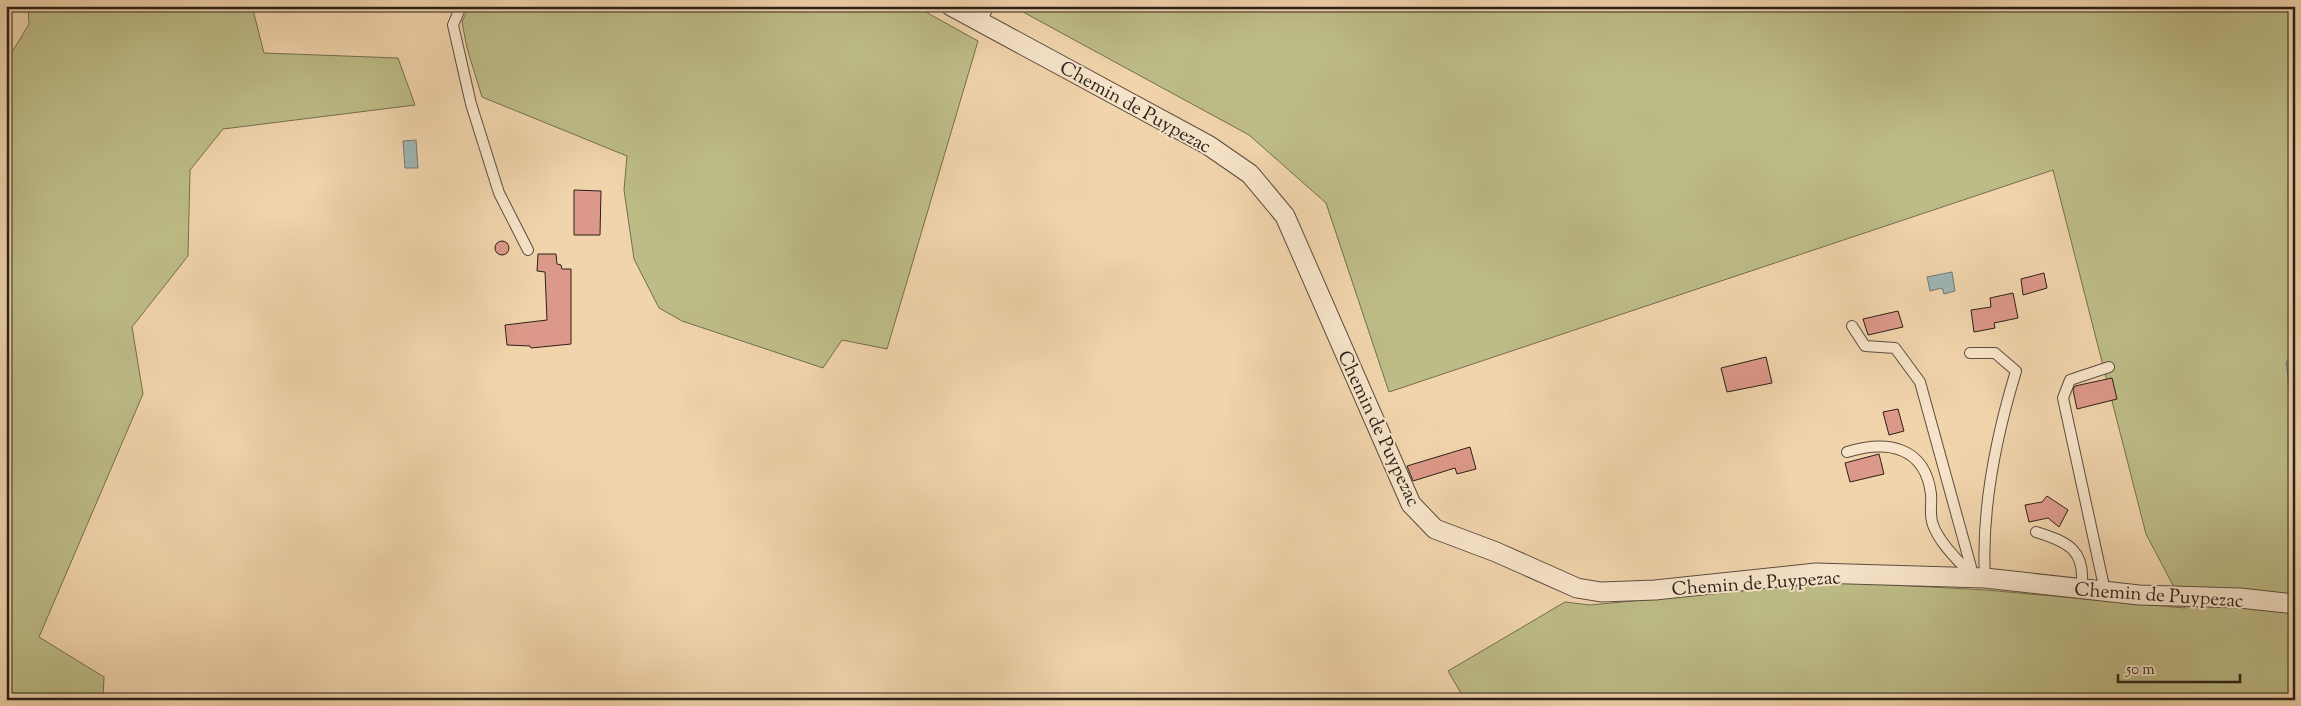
<svg xmlns="http://www.w3.org/2000/svg" width="2301" height="706" viewBox="0 0 2301 706" font-family="'Sorts Mill Goudy',serif">
  <rect width="100%" height="100%" fill="#f1d4ac"/>
  <filter id="stains"><feTurbulence type="fractalNoise" baseFrequency=".004" numOctaves="4"/><feColorMatrix values="0 0 0 0 .2 0 0 0 0 .09 0 0 0 0 .02 0 0 0 .5 -.17"/></filter>
  <radialGradient id="worn" r=".72"><stop offset=".6" stop-color="#630" stop-opacity="0"/><stop offset="1" stop-color="#630" stop-opacity=".3"/></radialGradient>
  <path fill="#bdbc87" stroke="#746e50" d="M28,6H252L264,53L398,58L415,105L223,129L190,170L188,256L132,327L143,394L39,637L104,677L103,700H6V62L29,24Z
    M469,6H915L978,41L887,349L842,340L823,368L682,321L659,308L634,259L624,190L627,156L482,97L467,48L462,22Z
    M1012,6H2295V700H1465L1448,671L1565,602L1590,605L1837,582L1986,590L2185,608L2146,534L2053,170L1389,392L1326,203L1249,135Z"/>
  <path fill="#9fb5b4" stroke="#717976" d="M416,140L418,168H405L403,141Z
    M1952,272L1955,291L1944,294L1942,288L1930,291L1927,277Z
    M2294,357L2295,381L2289,384L2286,362Z"/>
  <path fill="#dc9888" stroke="#2b2019" d="M574,190L601,191L600,235H574Z
    M495 248a7 7 0 1 1 14 0a7 7 0 1 1-14 0Z
    M538,254H556L557,264L561,265L562,269H571V344L531,348L530,346L507,345L505,325L547,320L545,272L537,271Z
    M2044,273L2047,288L2023,295L2021,279Z
    M2013,293L2018,318L1994,323L1995,328L1974,332L1971,310L1991,307L1990,298Z
    M1898,311L1903,327L1868,335L1863,319Z
    M1766,357L1772,383L1727,392L1721,368Z
    M2112,378L2117,399L2077,409L2073,390L2075,386Z
    M1898,409L1904,431L1889,435L1883,412Z
    M1470,447L1476,469L1457,474L1455,468L1413,481L1407,466Z
    M1879,454L1884,474L1850,482L1845,463Z
    M2047,496L2068,510L2059,527L2048,518L2029,522L2025,505L2042,502Z"/>
  <g fill="none" stroke-linecap="round" stroke-linejoin="round">
    <defs>
      <path id="lane" d="M461,6L453,25L471,104L499,193L528,250
        M980,23L989,6
        M1852,326L1865,346L1895,348L1920,382L1974,578
        M1970,353H1995L2016,371C1996,437 1981,509 1985,578
        M1847,452C1887,440 1925,446 1931,494C1932,505 1929,514 1933,525C1940,544 1959,561 1973,577
        M2036,532C2069,542 2087,551 2081,590
        M2105,591L2063,398L2070,380L2109,367"/>
      <path id="street" d="M951,6L1208,145L1250,174L1285,216L1411,504L1435,529L1496,552L1577,588L1601,592L1655,590L1816,573L1985,578L2139,595L2240,598L2295,604"/>
    </defs>
    <use href="#lane" stroke="#5c4d3e" stroke-width="12"/>
    <use href="#street" stroke="#5c4d3e" stroke-width="21"/>
    <use href="#lane" stroke="#f6e3c9" stroke-width="10"/>
    <use href="#street" stroke="#f6e3c9" stroke-width="19"/>
  </g>
  <g text-anchor="middle" stroke-width="4" stroke-linejoin="round" paint-order="stroke">
    <g font-size="19" fill="#2b2019" stroke="#f6e3c9">
      <text transform="translate(1136 106) rotate(29)" y="7">Chemin de Puypezac</text>
      <text transform="translate(1380 428) rotate(65)" y="7">Chemin de Puypezac</text>
      <text transform="translate(1756 582) rotate(-4)" y="7">Chemin de Puypezac</text>
      <text transform="translate(2159 594) rotate(4)" y="7">Chemin de Puypezac</text>
    </g>
  </g>
  <rect width="2301" height="706" fill="none" stroke="#f1d4ac" stroke-width="25"/>
  <rect x="8" y="8" width="2286" height="691" fill="none" stroke="#2b2019" stroke-width="2.5"/>
  <rect x="12" y="12" width="2276" height="681" fill="none" stroke="#2b2019"/>
  <path d="M2118 674v8h122v-8" fill="none" stroke="#2b2019" stroke-width="2.5"/>
  <text x="2126" y="674" font-size="15" fill="#2b2019" stroke="#f6e3c9" stroke-width="4" paint-order="stroke">50 m</text>
  <rect width="100%" height="100%" filter="url(#stains)"/>
  <rect width="100%" height="100%" fill="url(#worn)"/>
</svg>
